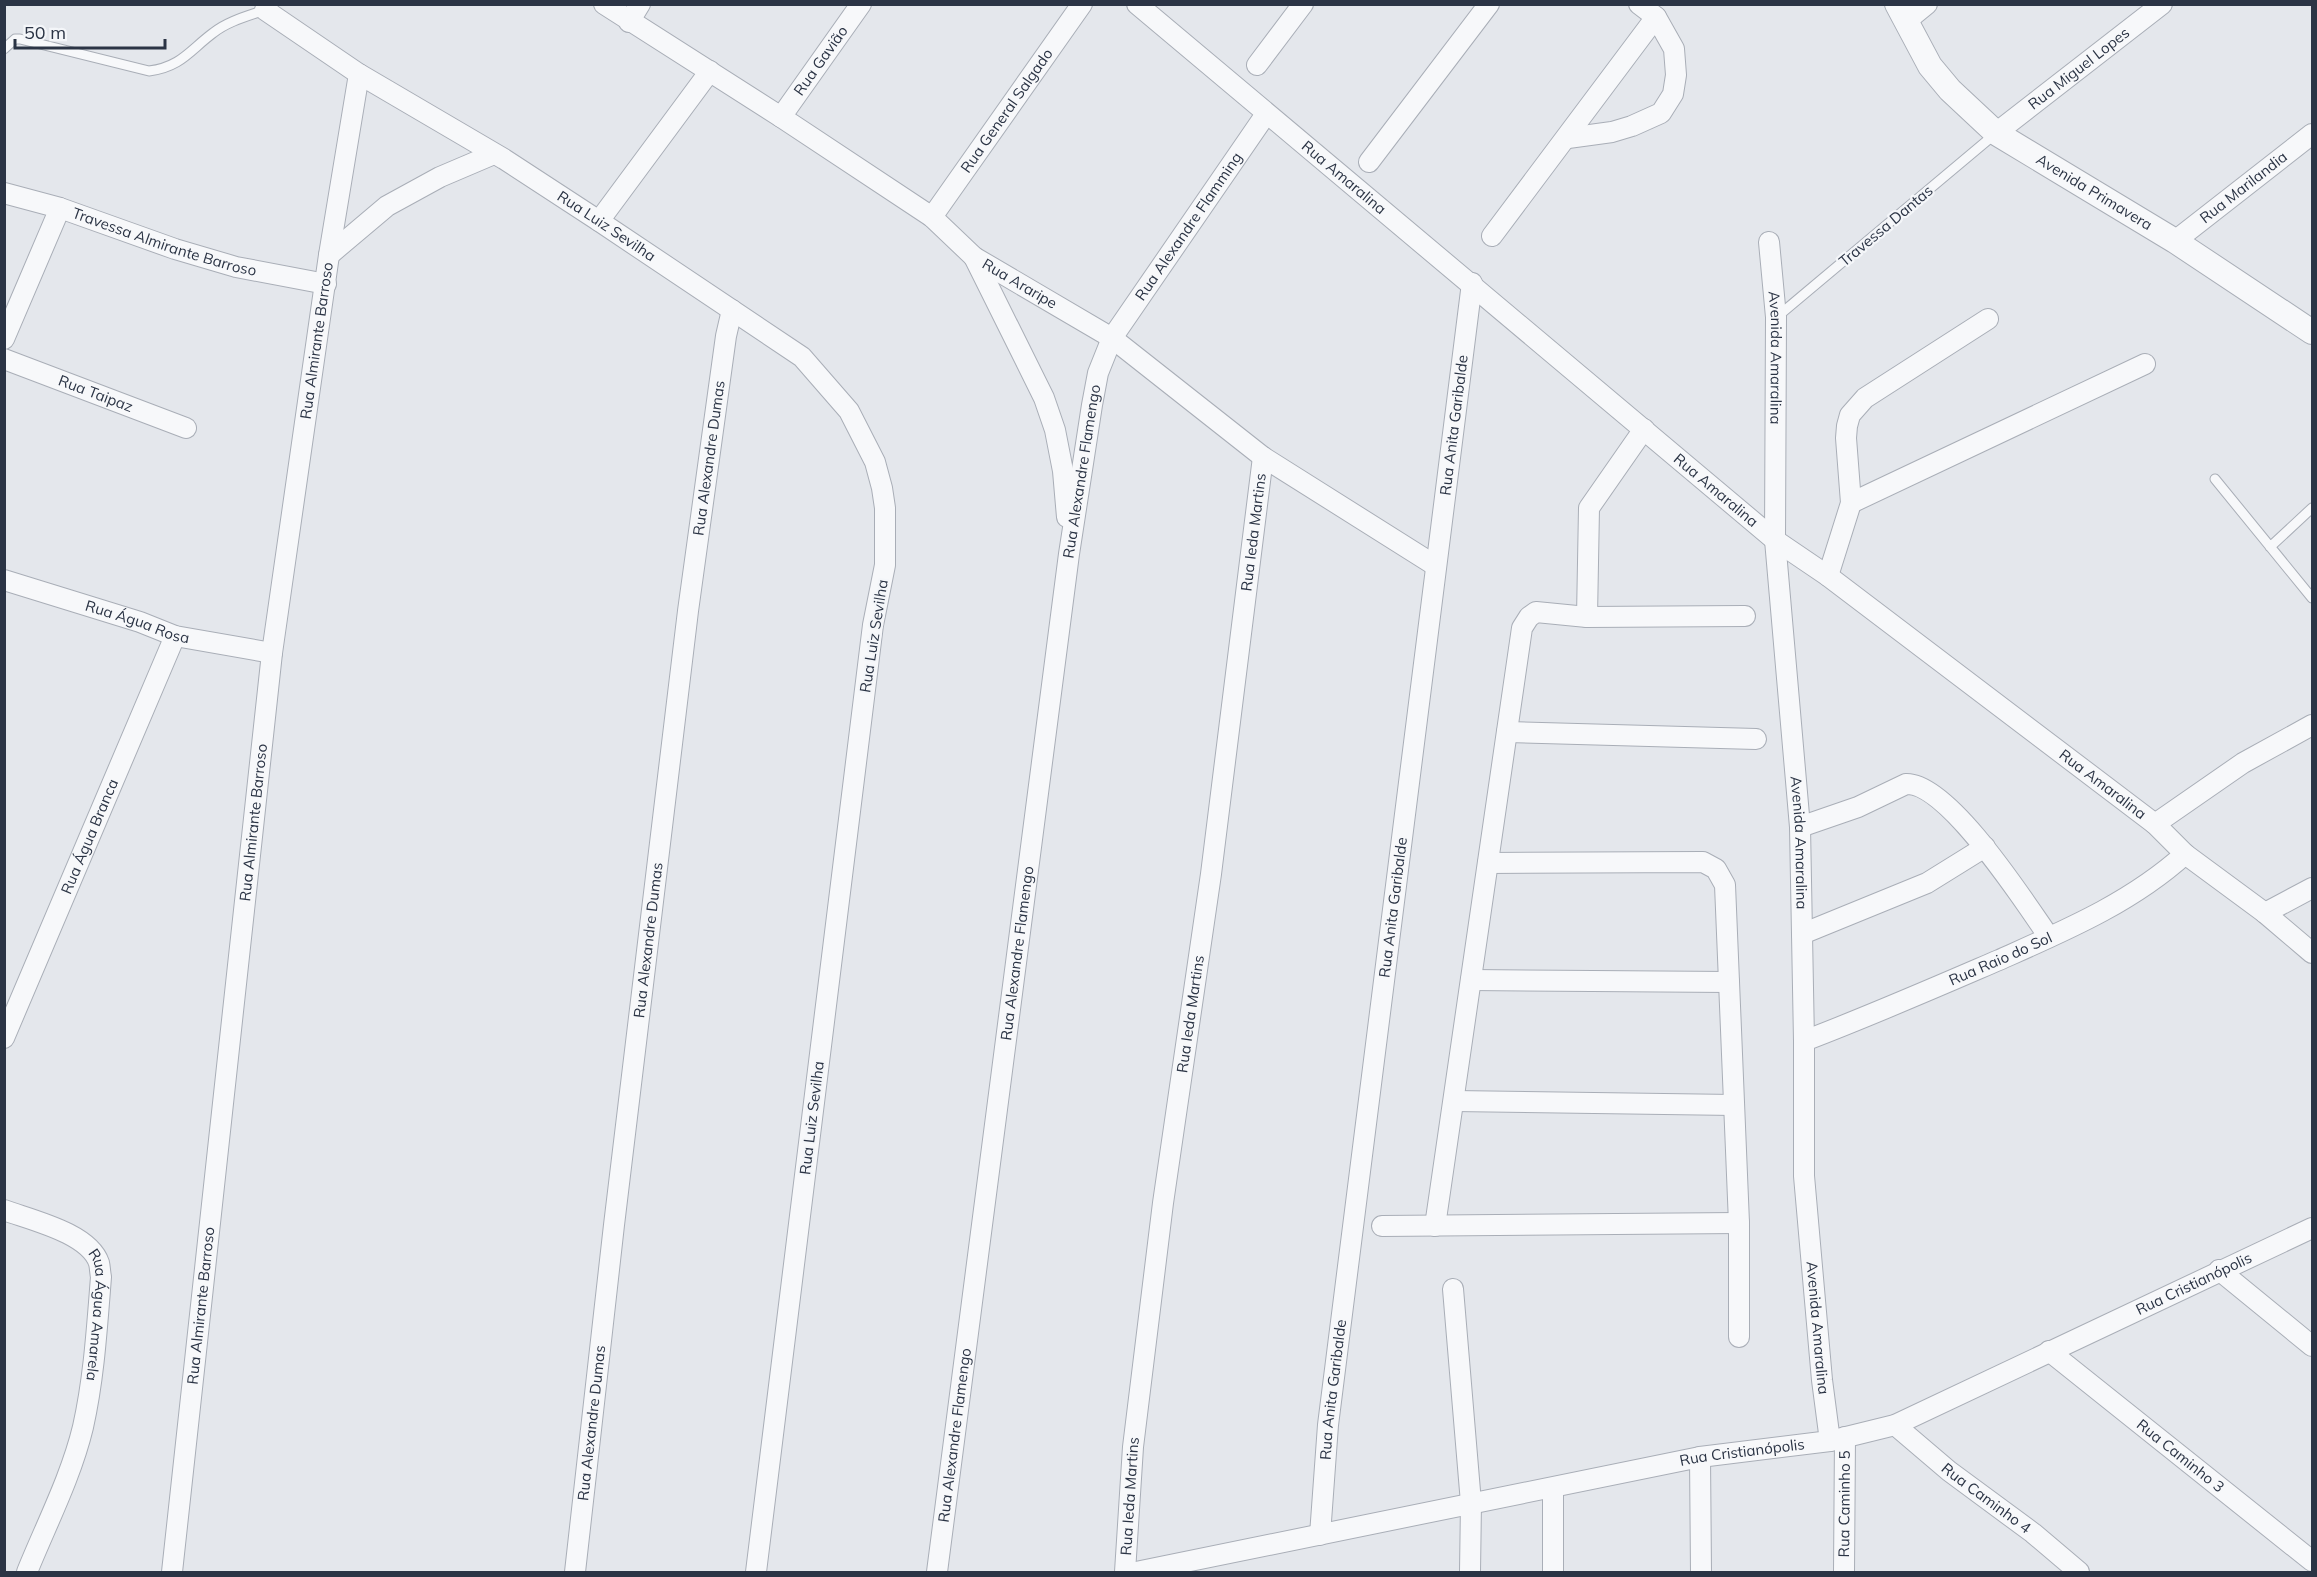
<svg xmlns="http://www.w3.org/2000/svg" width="2317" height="1577" viewBox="0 0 2317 1577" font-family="Mulish,sans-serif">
  <rect width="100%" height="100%" fill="#e4e7ec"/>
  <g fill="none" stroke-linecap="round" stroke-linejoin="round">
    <defs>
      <path id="service" d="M4,49L15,39H20L149,71C181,67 190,50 213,33C228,21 248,16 265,10
        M1778,316L1995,134
        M2215,479L2312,598
        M2270,547L2312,508"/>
      <g id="minor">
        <path id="s1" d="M268,4L265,10L359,74L504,159L599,221L802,357L849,411L875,462L882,488L885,508V565L873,625L756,1572"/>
        <path id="s2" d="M604,4L781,117L932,217L974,257L1112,338L1263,457L1436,566"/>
        <path id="s3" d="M1137,4L1775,540L1828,576L2155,824L2185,854L2265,913L2312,953"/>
        <path d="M629,22L640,4"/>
        <path d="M1905,22L1927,4"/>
        <path d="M1257,65L1303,4"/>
        <path id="s4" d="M781,117L861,4"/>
        <path id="s5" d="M1996,133L2162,4"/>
        <path d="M1568,138L1612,132L1632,126L1661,113L1673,94L1676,75L1674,49L1656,17L1639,4"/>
        <path d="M1369,162L1489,4"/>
        <path id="s6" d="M4,193L60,208L175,249L236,267L326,284"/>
        <path id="s7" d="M932,217L1082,4"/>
        <path d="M599,221L710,71"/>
        <path d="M1492,236L1656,17"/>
        <path id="s8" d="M2175,241L2312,134"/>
        <path id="s9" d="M1769,242L1776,317L1775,540L1800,827L1804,1041V1176L1822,1380L1830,1441"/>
        <path d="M329,255L387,206L440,177L494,154"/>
        <path d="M974,257L1044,398L1055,430L1063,471L1067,517"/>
        <path d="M4,339L60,208"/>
        <path id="s10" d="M4,359L186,428"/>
        <path d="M1851,503L2145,364"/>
        <path d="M1828,576L1851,503L1846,438L1847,426L1850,415L1865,398L1988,319"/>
        <path id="s11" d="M4,580L140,622L175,636L272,653"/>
        <path d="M1587,617L1589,508L1644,429"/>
        <path d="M1507,732L1756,739"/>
        <path d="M2155,824L2243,763L2312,725"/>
        <path d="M1800,827L1858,807L1906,784C1948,782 2026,904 2049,937"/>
        <path d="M1488,863L1703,862L1716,869L1725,885L1739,1223V1337"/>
        <path d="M2265,913L2312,888"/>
        <path d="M1802,934L1927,883L1985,847"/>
        <path d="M1471,980L1729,982"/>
        <path id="s12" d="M4,1038L175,636"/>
        <path id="s13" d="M1804,1041C1870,1016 1934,988 1999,960C2064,931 2131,903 2185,854"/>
        <path d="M1454,1101L1734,1105"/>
        <path id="s14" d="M4,1210C31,1220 89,1233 99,1263C100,1267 100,1272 101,1277C97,1327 94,1378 83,1427C71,1477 46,1525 27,1572"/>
        <path d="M1382,1226L1739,1223"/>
        <path d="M1435,1226L1522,628L1529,617L1536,612L1587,617L1745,616"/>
        <path d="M2219,1270L2312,1346"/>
        <path d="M1453,1289L1471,1503L1470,1572"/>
        <path id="s15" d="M2049,1351L2312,1561"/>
        <path id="s16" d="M1895,1425L1949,1471L2033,1533L2079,1572"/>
        <path d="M1700,1457L1701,1572"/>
        <path d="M1553,1488V1572"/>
        <path id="s17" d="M1320,1535L1328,1425L1472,283"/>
        <path id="s18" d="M172,1572L272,653L329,255L359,74"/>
        <path id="s19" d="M575,1572L614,1225L688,611L726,336L732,310"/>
        <path id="s20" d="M937,1572L1069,554L1092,405L1098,373L1112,338L1266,114"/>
        <path id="s21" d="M1125,1572L1133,1447L1163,1203L1211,874L1263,457"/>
        <path id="s22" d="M1136,1572L1700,1457L1830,1441L1895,1425L2312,1228"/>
        <path id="s23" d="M1844,1572L1845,1437"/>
      </g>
      <g id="tertiary">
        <path id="s24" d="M1897,4L1930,66L1950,90L1996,133L2175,241L2312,332"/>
      </g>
    </defs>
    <use href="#service" stroke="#a9aeb7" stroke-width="11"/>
    <use href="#minor" stroke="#a9aeb7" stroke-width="22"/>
    <use href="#tertiary" stroke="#a9aeb7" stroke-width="26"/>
    <use href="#service" stroke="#f7f8fa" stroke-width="9"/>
    <use href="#minor" stroke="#f7f8fa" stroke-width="20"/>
    <use href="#tertiary" stroke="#f7f8fa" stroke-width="24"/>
  </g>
  <g text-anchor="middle" stroke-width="4.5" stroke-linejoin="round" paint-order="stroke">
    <g font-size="15" fill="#2b3445" stroke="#f4f6f9">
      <text dy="5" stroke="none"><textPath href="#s4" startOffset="69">Rua Gavião</textPath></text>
      <text dy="5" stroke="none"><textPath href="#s5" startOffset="105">Rua Miguel Lopes</textPath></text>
      <text dy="5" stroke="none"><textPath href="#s7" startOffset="130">Rua General Salgado</textPath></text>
      <text dy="5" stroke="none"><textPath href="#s3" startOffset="270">Rua Amaralina</textPath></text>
      <text dy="5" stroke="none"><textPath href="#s8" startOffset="87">Rua Marilandia</textPath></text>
      <text dy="5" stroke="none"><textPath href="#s24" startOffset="279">Avenida Primavera</textPath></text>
      <text dy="5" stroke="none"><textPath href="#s1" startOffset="411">Rua Luiz Sevilha</textPath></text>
      <text dy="5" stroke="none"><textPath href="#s20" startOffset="1383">Rua Alexandre Flamming</textPath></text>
      <text transform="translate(1886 226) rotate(-40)" y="5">Travessa Dantas</text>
      <text dy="5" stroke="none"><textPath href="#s6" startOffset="168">Travessa Almirante Barroso</textPath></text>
      <text dy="5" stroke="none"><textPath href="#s2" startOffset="502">Rua Araripe</textPath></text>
      <text dy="5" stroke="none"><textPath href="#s18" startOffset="1240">Rua Almirante Barroso</textPath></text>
      <text dy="5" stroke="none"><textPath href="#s9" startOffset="116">Avenida Amaralina</textPath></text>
      <text dy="5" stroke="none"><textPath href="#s10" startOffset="98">Rua Taipaz</textPath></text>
      <text dy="5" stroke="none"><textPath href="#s17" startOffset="1118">Rua Anita Garibalde</textPath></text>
      <text dy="5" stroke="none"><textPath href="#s19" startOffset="1122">Rua Alexandre Dumas</textPath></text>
      <text dy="5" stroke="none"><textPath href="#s20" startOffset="1110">Rua Alexandre Flamengo</textPath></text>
      <text dy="5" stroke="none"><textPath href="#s3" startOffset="756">Rua Amaralina</textPath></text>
      <text dy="5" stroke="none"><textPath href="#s21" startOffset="1048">Rua Ieda Martins</textPath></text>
      <text dy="5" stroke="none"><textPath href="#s11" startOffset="140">Rua Água Rosa</textPath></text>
      <text transform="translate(874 636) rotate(-81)" y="5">Rua Luiz Sevilha</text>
      <text dy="5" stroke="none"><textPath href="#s3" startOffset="1242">Rua Amaralina</textPath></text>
      <text dy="5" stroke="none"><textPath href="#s18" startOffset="754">Rua Almirante Barroso</textPath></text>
      <text dy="5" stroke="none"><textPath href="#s12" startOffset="219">Rua Água Branca</textPath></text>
      <text dy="5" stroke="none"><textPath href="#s9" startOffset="602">Avenida Amaralina</textPath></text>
      <text dy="5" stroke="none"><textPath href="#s17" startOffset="632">Rua Anita Garibalde</textPath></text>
      <text dy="5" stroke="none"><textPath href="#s19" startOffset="636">Rua Alexandre Dumas</textPath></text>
      <text dy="5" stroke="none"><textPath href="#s20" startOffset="624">Rua Alexandre Flamengo</textPath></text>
      <text dy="5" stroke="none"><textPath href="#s13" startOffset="213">Rua Raio do Sol</textPath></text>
      <text dy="5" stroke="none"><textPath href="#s21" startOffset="562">Rua Ieda Martins</textPath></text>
      <text transform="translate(812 1118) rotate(-83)" y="5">Rua Luiz Sevilha</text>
      <text dy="5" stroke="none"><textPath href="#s22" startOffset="1104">Rua Cristianópolis</textPath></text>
      <text dy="5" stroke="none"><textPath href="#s18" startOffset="268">Rua Almirante Barroso</textPath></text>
      <text dy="5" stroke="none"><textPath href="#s14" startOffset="164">Rua Água Amarela</textPath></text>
      <text dy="5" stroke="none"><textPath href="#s9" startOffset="1088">Avenida Amaralina</textPath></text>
      <text dy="5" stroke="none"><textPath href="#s17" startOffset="146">Rua Anita Garibalde</textPath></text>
      <text dy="5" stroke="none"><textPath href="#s19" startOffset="150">Rua Alexandre Dumas</textPath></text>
      <text dy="5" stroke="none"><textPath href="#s20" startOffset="138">Rua Alexandre Flamengo</textPath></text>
      <text dy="5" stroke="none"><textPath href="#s22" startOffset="618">Rua Cristianópolis</textPath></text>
      <text dy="5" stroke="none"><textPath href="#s15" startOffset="168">Rua Caminho 3</textPath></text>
      <text dy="5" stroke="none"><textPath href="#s21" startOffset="76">Rua Ieda Martins</textPath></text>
      <text dy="5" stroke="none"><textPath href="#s16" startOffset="117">Rua Caminho 4</textPath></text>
      <text dy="5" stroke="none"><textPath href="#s23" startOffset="68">Rua Caminho 5</textPath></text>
    </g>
  </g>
  <rect width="2317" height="1577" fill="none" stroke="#2b3445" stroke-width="12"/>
  <path d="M15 39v9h150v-9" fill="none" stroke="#2b3445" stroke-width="3"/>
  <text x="24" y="39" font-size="18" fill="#2b3445" stroke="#f4f6f9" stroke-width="4.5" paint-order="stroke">50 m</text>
</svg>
